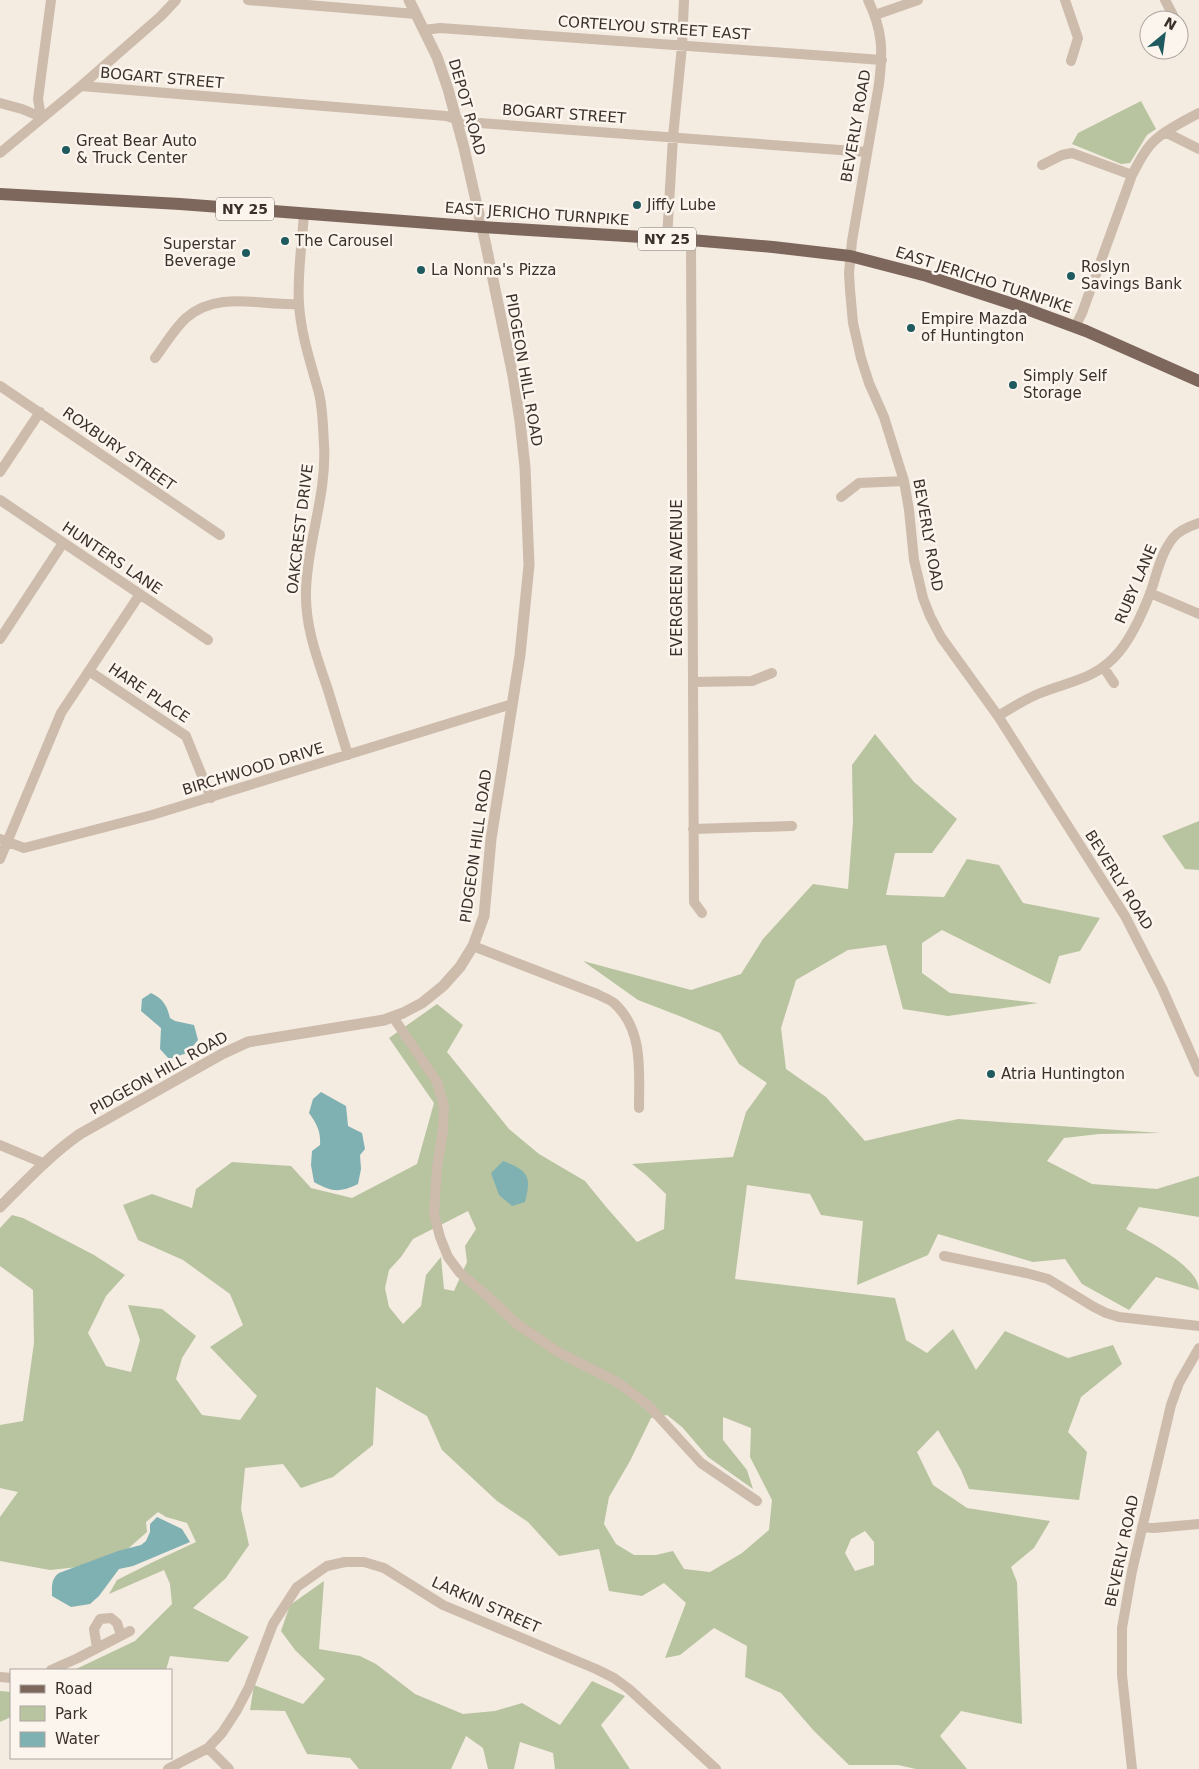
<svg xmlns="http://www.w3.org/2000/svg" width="1199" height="1769" viewBox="0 0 1199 1769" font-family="'DejaVu Sans',sans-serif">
  <rect width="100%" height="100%" fill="#f4ebe1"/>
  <path fill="#b8c4a0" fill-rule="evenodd" d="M1141,101L1156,129L1147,135L1130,163L1121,164L1072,144L1078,133Z
    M875,734L914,782L957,819L932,853H895L886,895L944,897L967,859L999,865L1023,903L1100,918L1080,951L1059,956L1050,984L942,930L922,943V973L950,993L1038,1003L948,1016L903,1009L886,945L848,950L796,980L781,1028L786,1069L826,1097L865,1141L958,1119L1161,1133L1099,1134L1064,1138L1047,1161L1092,1184L1157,1189L1199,1176V1217L1139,1207L1126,1229C1145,1240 1199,1266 1199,1290L1156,1277L1129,1310L1082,1284L1065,1259L1033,1262L938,1234L928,1255L857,1285L863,1221L821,1215L810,1194L747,1185L735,1279L895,1298L906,1340L927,1353L953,1329L976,1370L1005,1331L1068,1358L1113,1345L1122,1364L1081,1397L1068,1432L1087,1452L1079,1500L969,1489L961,1470L938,1430L917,1452L933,1485L967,1508L1050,1521L1034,1548L1011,1567L1017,1582L1022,1724L961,1711L940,1736L967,1769H916L898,1765H849L814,1731L781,1693L745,1677L747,1646L714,1628L680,1655L665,1658L686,1603L664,1583L642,1596L609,1591L599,1549L559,1556L528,1522L497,1501L442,1450L427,1416L376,1387L373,1445L333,1477L301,1488L283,1464L245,1468L241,1509L249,1545L226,1578L193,1608L249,1637L228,1662L170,1656L166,1670H74L135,1641L172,1604L170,1584L164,1570L109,1594L117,1580L153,1562L196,1542L187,1523L166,1517L158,1512L146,1522L147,1532L122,1554L79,1567L50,1570L0,1561V1517L18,1492L0,1488V1425L23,1421L34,1343L33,1290L0,1266V1228L12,1215L23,1218L94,1255L125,1275L106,1296L88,1333L106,1366L131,1372L140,1340L128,1305L162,1309L196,1336L182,1358L176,1379L202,1415L240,1420L257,1396L210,1347L243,1325L230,1294L183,1260L138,1240L123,1205L152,1194L192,1208L196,1189L232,1162L291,1166L311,1188L352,1198L417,1164L434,1103L389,1038L437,1004L463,1025L447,1052L509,1129L539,1154L585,1181L607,1208L637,1242L664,1229L666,1194L646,1175L632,1164L733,1157L746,1112L767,1083L739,1064L720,1033L682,1017L638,1000L583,961L691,990L741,974L763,939L813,884L848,889L853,822L852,765ZM468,1211L476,1229L465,1246L467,1262L454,1291L444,1289L441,1257L426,1275L421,1306L403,1324L389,1307L385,1288L389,1270L401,1257L413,1239ZM667,1415L682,1427L708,1457L753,1489L747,1470L723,1440V1417L751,1428L750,1457L772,1500L769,1530L742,1553L710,1572L684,1569L673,1551L656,1555H634L616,1544L604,1524L609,1497L630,1461L651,1418ZM865,1531L874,1542V1565L855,1571L845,1553L851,1539Z
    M1199,821V870L1185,869L1162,836Z
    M324,1581L319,1649L360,1656L376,1664L415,1694L463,1714L495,1711L522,1703L560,1725L592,1681L625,1696L601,1725L630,1769H555L553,1753L520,1742L514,1769H488L483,1748L466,1736L451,1769H359L350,1758L307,1754L285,1711L250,1710L254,1685L303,1704L325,1679L295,1650L281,1631L290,1605Z
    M0,1691L11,1692V1717L0,1722Z"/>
  <path fill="#7fb0b2" d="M151,993C163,999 167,1005 170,1018L175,1021L194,1025L198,1040L187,1053L169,1059L160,1049L161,1028L141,1011L142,999Z
    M321,1092L346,1106L348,1126L362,1133L365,1149L360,1155L361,1169L358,1184C339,1193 332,1192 314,1182L311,1165L312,1151L320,1145C321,1132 317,1124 309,1113L313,1099Z
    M503,1161C528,1170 532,1176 525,1202L512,1206L499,1195L491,1173Z
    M157,1517L182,1529L190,1542L133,1566L119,1569L99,1596L90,1604L71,1607L52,1596C52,1586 51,1579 59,1573L118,1551L141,1545L146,1541L150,1532V1524Z"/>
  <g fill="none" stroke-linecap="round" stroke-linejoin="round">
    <path stroke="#cdbbac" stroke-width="10" d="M248,0L416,14
      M868,0C883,31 883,51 879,84L852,241L849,273L850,290L853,323L861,358L869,383L884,417L904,481L909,510L914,560L923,598L930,616L941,637L998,716L1125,916L1162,988L1199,1072
      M1065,0L1078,38L1071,61
      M1165,0L1174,17
      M875,15L918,0
      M424,30L440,28L882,60
      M81,86L446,116L466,122L867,152
      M0,103L22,109L41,117
      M41,117L38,99L51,0
      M1165,132L1199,149
      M0,153L81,86L161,16L176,0
      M1042,165L1062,155L1072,153L1132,175
      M304,214C302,244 297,275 299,304C301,335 311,364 319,393C323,410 323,428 324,445C327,495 307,542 306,591C305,625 316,655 327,687C334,710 341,732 348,755
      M667,239L673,137L682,46L684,0
      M691,240L694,902L702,913
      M1075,327L1082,313L1132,175C1138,164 1144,150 1154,141C1167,129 1184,121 1199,113
      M155,358C165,345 174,329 186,318C218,290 261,306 299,304
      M0,386L220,535
      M0,472L40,412
      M841,497L859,483L904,481
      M0,500L208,640
      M1150,593L1199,614
      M0,639L63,543
      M1104,668L1114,683
      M89,671L186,736L211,798
      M693,682L752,681L772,673
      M998,716C1011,708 1024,700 1038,694C1069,681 1096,680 1119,652C1133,635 1143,612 1151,591C1157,573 1161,553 1173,538C1179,530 1190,526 1199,523
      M693,829L792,826
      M0,839L24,848L152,815L512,704
      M0,859L61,713L140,594
      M473,946L597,994C602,997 609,999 614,1003C644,1030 639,1072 639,1108
      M393,1017L437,1082L444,1106L443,1130L437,1168L434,1214L440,1237L448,1257L460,1273L485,1294L517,1324L558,1352L617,1382L648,1405L701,1463L757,1501
      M0,1145L43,1163
      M944,1256L1026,1273L1048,1279L1094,1307L1106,1313L1119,1317L1199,1326
      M1142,1527L1154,1528L1199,1524
      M97,1648L94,1629L100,1619L111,1618L117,1623L121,1635
      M51,1670L78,1658L130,1631
      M0,1677L11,1678
      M208,1748L229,1769
      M168,1769L208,1748L222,1733L237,1710L249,1687L273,1624L297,1587L327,1566L345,1562H364L384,1568L443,1605L596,1669L614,1678L629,1689L716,1769
      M1132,1769L1122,1675V1628L1132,1571L1171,1405L1179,1383L1199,1348"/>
    <path stroke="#cdbbac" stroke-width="11" d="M0,1207C26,1181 50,1155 80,1134L222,1054L248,1042L384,1020L403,1013L422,1003L443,986L460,967L473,946L484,916L491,839L520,655L529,565L525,467L520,421L513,376L485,241L464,148L448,89L437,57L409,0"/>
    <path stroke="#7d675c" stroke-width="12" d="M0,194L180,204L482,227L691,240L773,247L850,256L927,276L1013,304L1086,331L1199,381"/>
  </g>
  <g fill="#1f5a5e" stroke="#fbf5ee" stroke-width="2">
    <circle cx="66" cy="150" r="5"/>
    <circle cx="637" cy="205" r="5"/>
    <circle cx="285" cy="241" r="5"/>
    <circle cx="246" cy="253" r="5"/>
    <circle cx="421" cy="270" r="5"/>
    <circle cx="1071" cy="276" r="5"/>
    <circle cx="911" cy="328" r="5"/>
    <circle cx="1013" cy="385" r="5"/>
    <circle cx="991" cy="1074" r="5"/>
  </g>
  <g text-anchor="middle" stroke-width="5" stroke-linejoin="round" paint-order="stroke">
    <g fill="#fbf5ee" stroke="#756b66" stroke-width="1">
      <rect x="216" y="197.5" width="58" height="23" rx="4"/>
      <rect x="638" y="227.5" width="58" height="23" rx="4"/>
    </g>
    <g font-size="14" font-weight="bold" fill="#3b302b">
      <text x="245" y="214">NY 25</text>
      <text x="667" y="244">NY 25</text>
    </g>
    <g font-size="15" fill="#3b302b" stroke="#fbf5ee">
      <text transform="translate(654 28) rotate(4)" y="5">CORTELYOU STREET EAST</text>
      <text transform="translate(162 78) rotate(5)" y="5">BOGART STREET</text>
      <text transform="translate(467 107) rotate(74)" y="5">DEPOT ROAD</text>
      <text transform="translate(564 114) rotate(4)" y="5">BOGART STREET</text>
      <text transform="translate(856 126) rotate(-80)" y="5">BEVERLY ROAD</text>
      <text transform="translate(537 214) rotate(4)" y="5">EAST JERICHO TURNPIKE</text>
      <text transform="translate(984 280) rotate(18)" y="5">EAST JERICHO TURNPIKE</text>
      <text transform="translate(524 370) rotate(80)" y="5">PIDGEON HILL ROAD</text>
      <text transform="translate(119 449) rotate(35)" y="5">ROXBURY STREET</text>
      <text transform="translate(300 529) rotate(-83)" y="5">OAKCREST DRIVE</text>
      <text transform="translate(928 535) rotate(80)" y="5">BEVERLY ROAD</text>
      <text transform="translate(112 558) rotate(34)" y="5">HUNTERS LANE</text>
      <text transform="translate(677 578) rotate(-90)" y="5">EVERGREEN AVENUE</text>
      <text transform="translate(1136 584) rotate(-67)" y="5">RUBY LANE</text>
      <text transform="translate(149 693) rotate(34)" y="5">HARE PLACE</text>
      <text transform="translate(253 769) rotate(-17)" y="5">BIRCHWOOD DRIVE</text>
      <text transform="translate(476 846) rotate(-82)" y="5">PIDGEON HILL ROAD</text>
      <text transform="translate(1119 880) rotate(58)" y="5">BEVERLY ROAD</text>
      <text transform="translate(159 1073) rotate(-29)" y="5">PIDGEON HILL ROAD</text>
      <text transform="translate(1122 1551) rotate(-78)" y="5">BEVERLY ROAD</text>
      <text transform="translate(486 1605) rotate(24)" y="5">LARKIN STREET</text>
    </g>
    <g font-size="15" fill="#3b302b" stroke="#fbf5ee" text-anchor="start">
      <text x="76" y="146">Great Bear Auto<tspan x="76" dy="17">&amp; Truck Center</tspan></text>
      <text x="647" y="210">Jiffy Lube</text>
      <text x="295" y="246">The Carousel</text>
      <text x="236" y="249" text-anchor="end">Superstar<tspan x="236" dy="17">Beverage</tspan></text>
      <text x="1081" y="272">Roslyn<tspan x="1081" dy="17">Savings Bank</tspan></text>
      <text x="431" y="275">La Nonna's Pizza</text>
      <text x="921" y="324">Empire Mazda<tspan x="921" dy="17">of Huntington</tspan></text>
      <text x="1023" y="381">Simply Self<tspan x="1023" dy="17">Storage</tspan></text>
      <text x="1001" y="1079">Atria Huntington</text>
    </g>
  </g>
  <rect x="10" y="1669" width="162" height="90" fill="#fbf5ee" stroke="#aea6a0"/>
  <rect x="20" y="1685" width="25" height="8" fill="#7d675c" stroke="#aea6a0"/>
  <text x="55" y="1694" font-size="15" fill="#3b302b">Road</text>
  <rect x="20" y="1706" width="25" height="15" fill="#b8c4a0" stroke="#aea6a0"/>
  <text x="55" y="1719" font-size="15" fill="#3b302b">Park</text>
  <rect x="20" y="1732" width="25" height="15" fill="#7fb0b2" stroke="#aea6a0"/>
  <text x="55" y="1744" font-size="15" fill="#3b302b">Water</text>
  <g transform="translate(1164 35) rotate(29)"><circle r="24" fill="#fbf5ee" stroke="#aea6a0"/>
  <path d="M0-4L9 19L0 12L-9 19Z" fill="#1f5a5e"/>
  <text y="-8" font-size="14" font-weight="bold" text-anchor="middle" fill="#3b302b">N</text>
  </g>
</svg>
